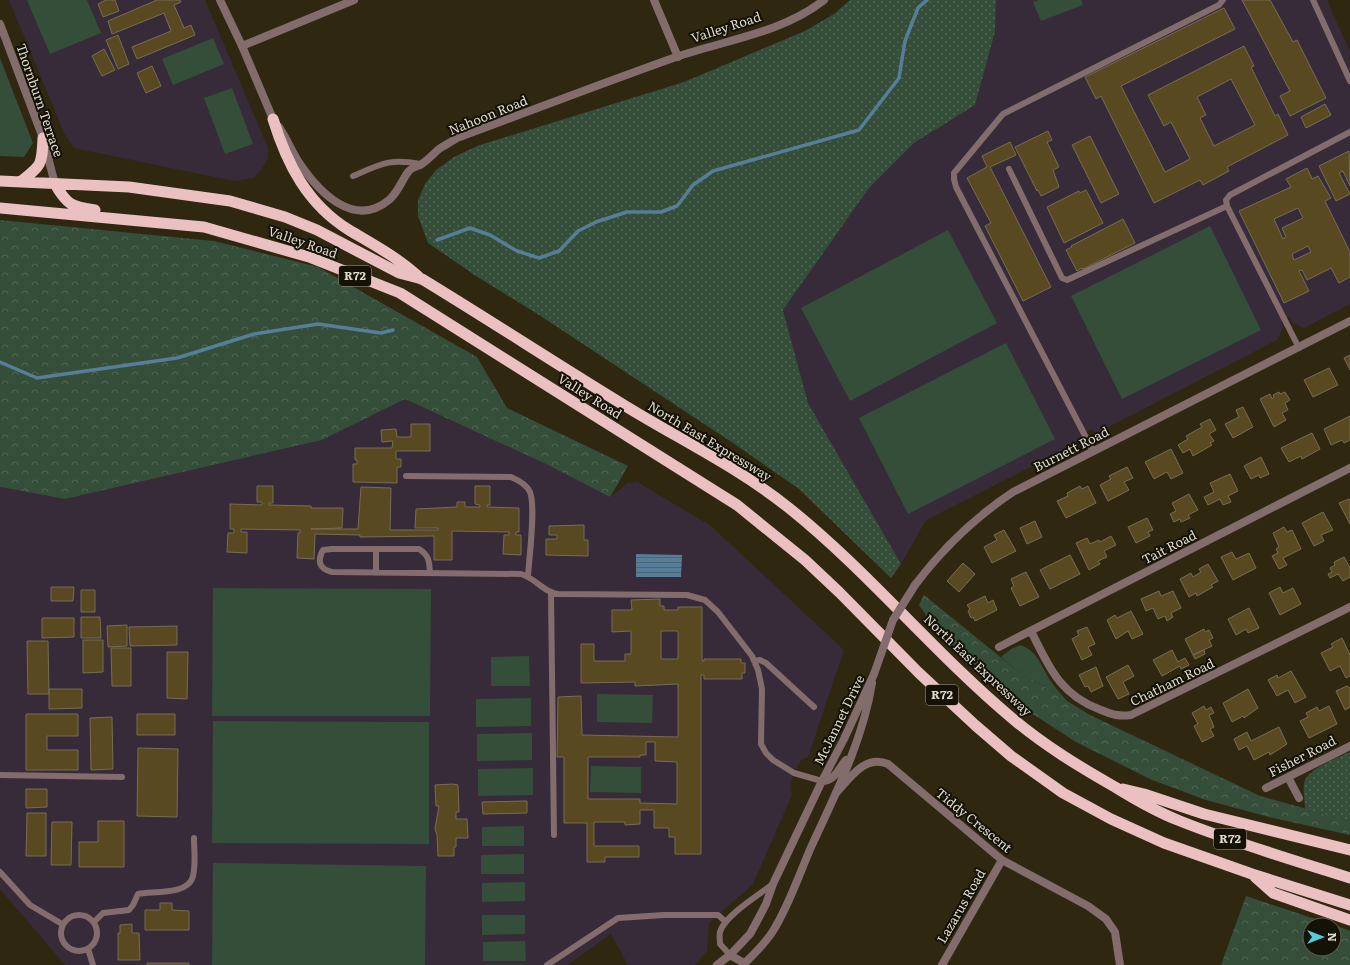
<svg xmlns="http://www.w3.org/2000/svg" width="1350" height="965" viewBox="0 0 1350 965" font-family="Literata,serif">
  <defs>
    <pattern id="forest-crowns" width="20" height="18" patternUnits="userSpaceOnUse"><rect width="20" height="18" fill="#344e39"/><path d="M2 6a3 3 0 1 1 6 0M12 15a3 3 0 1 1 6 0" fill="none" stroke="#516754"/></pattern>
    <pattern id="park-dots" width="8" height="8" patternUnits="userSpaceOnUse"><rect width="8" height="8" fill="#344e39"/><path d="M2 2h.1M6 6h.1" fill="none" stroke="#516754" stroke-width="1.8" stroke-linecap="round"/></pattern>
    <pattern id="water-rules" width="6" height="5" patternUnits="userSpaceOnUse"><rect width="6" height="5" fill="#567e98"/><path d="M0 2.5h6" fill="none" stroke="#4e6674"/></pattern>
  </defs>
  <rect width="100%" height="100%" fill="#302711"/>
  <path fill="#372b39" d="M9,0H205L268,148V158L261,170L254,178L234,181L74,148L65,135Z
    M996,0H1327L1350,52V304L1304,328L1293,323L1290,317L1281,321L1283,328L1277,340L1097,433L1091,429L1080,436V442L926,520L901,564L808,403L783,310L869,188L914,143L975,105L995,32Z
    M405,399L548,465L610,497L628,483L637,482L711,526L844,650L808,757L801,760L794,773L790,787L792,795L753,884L709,923L707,951L695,965H628L611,934L567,965H65L0,889V487L65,499L322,440Z"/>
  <path fill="#344e39" d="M27,0H87L101,33L50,54Z
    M1039,0H1081L1083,5L1041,21L1033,2Z
    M213,38L224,64L173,85L162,59Z
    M0,58L33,143L24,157L0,156Z
    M232,88L253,144L225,154L204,98Z
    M1210,226L1261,330L1122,399L1071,296Z
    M948,230L997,323L850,401L801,308Z
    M1006,343L1055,439L908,514L859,418Z
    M213,588L431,589L430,716H212Z
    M1020,645C1037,650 1041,666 1050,680C1055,688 1062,695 1068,702L1015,669L1001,657L1011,649Z
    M529,656L530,686H491V657Z
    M597,694L653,695L652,723L597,722Z
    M531,698V726L476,727V699Z
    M213,721L429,722V844L212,843Z
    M532,733V760L477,761V734Z
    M591,766L641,767V793L590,792Z
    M533,768V795L478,796V769Z
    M524,826V846H482V827Z
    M524,854V874H481V855Z
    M213,863L426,866L425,965H212Z
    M525,882V901L482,902V883Z
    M482,915H525V934L482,935Z
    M525,941L526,961H483V942Z"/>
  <path fill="url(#forest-crowns)" d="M0,220L214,241L318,267L477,357L507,408L628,466L610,497L548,465L405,399L322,440L65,499L0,487Z
    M924,595L1015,669L1090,715L1260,796L1350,821V835L1269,817L1206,800L1152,780L1076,742L1025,709L939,633L919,605Z
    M1246,896L1333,925H1310V949H1334V925L1350,931V965H1221Z"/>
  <path fill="url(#park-dots)" d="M850,0H996L995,32L975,105L914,143L869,188L783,310L808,403L901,564L891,578L799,489L733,443L536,313L476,276L428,243L418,216V200L425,184L436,170L454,157L477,146L684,82L805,31L834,14Z
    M1350,752V821L1305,809C1305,801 1302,788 1305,780C1311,768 1338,757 1350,752Z"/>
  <path fill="url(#water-rules)" d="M636,554L682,555L681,577H636Z"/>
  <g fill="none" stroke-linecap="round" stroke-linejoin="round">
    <path stroke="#567e98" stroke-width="3.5" d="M437,240L470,228L490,235L517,251L539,258L559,251L578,231L596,222L627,212H661L677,206L693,185L713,171L859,130L899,78L905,41L918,8L927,0
      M0,362L37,378L177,358L254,334L318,324L381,333L393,330"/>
  </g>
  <path fill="#584921" stroke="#776d55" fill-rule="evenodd" d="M106,0H115L119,11L103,17L98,4Z
    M157,0H180L181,2L174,5L184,28L191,25L195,35L137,59L132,47L171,31L164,13L112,34L108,21Z
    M1242,0H1270L1293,42L1297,40L1326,98L1290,116L1280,96L1290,91Z
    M1224,8L1235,29L1121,86L1165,172L1190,159L1171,122L1164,126L1148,95L1244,46L1254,66L1251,67L1275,116L1278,114L1288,135L1227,167L1229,171L1203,185L1200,180L1154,203L1101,96L1096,99L1085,77ZM1231,79L1255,125L1214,146L1200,118L1206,115L1197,97Z
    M118,35L129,64L118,69L106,40Z
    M104,49L115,70L102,76L92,56Z
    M152,66L161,86L146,93L137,73Z
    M1325,104L1331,115L1306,128L1301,117Z
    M1048,131L1052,140L1047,142L1059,167L1053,170L1059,187L1041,196L1038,190L1037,191L1015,147Z
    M1090,136L1119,194L1101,203L1072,145Z
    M1010,142L1016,155L990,167L1051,287L1023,301L985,226L991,223L967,178L987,167L982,156Z
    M1349,151L1350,186L1343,171L1339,173L1350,194L1336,201L1319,166Z
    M1307,168L1312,179L1318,176L1331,198L1325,201L1350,252V277L1339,283L1331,268L1307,280L1302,270L1299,271L1309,291L1284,303L1239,211L1291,187L1286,179ZM1298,208L1303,218L1282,228L1286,237L1283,239L1274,219ZM1308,246L1311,252L1294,260L1292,254Z
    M1086,190L1103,223L1064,243L1047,207L1079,191L1080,193Z
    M1123,219L1135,243L1083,269L1082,268L1077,271L1066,250L1072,247L1071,246Z
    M1350,355V370L1344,358Z
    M1329,368L1338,385L1313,397L1304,380Z
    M1279,392L1280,394L1285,392L1290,400L1285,403L1288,410L1282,413L1286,420L1274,427L1260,399L1270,394L1272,399L1274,397L1273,395Z
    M1243,407L1253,427L1233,438L1225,424L1239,417L1236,410Z
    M1350,416V440L1344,443L1342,440L1331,445L1324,429Z
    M1210,419L1216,430L1209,434L1214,441L1210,443L1212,445L1193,456L1190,449L1183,453L1178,445L1188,439L1186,436L1202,427L1200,424Z
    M411,424H430V451H396V459H401V467H397V483L353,482V464H357V460H355V448H392L393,441L382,442L381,430L396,429L397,437H411Z
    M1312,433L1320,449L1302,459L1301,456L1289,462L1281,448Z
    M1171,449L1183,473L1171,479L1167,472L1154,479L1145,462Z
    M1261,457L1269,474L1260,478L1259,475L1251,479L1244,466Z
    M1127,467L1133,478L1124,482L1129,490L1108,501L1100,485L1111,479L1109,476Z
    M1230,474L1238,491L1228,496L1231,502L1223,505L1220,499L1208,505L1204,497L1214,492L1210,483Z
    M257,486H273V503H269V505L311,506V508H343L342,528L311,529H358L361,487L391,488L390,530H438V528H415L416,509L457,507V502H465V507H480V505L475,504V486H490V505H487V507L519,508V532H516V535H521V555L503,554L504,535H509V532L452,531V560H434V536L360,537V535L315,534L314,559L297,558L298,533H300V530L241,529V532H247V553L227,552L228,533H234V529H230V504L262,505V502H257Z
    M1080,486L1082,489L1088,486L1096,503L1066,518L1057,501L1068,496L1067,493Z
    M1189,494L1198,510L1188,515L1190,518L1181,522L1180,519L1174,522L1170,514L1176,511L1172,503Z
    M1349,499L1350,501V524L1339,503Z
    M1323,512L1333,530L1321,535L1324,541L1314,546L1302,523Z
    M1147,518L1153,530L1148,532L1150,536L1136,543L1128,527Z
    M1035,521L1042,537L1027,544L1020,528Z
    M584,525V540H588V556L546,555V539H557V535H549V526Z
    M1284,527L1287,532L1292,530L1301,549L1283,558L1287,565L1279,569L1272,556L1278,553L1276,549L1279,547L1273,533Z
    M1004,530L1016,551L992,563L984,547L997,540L994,535Z
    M1111,536L1116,545L1104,551L1107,557L1098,561L1100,564L1089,570L1076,543L1087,538L1090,544L1099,540L1100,542Z
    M1232,552L1236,559L1249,553L1256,568L1233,580L1221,557Z
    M1070,555L1080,574L1050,589L1040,570Z
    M1344,557L1350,568V577L1343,581L1338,574L1330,578L1328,574L1332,572L1330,568L1335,565L1334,562Z
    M963,563L975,574L959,592L947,581Z
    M1208,564L1218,581L1211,585L1213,587L1197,596L1196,593L1189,597L1180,579L1191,573L1193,577L1201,572L1199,569Z
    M1026,572L1039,597L1020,606L1011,588L1014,586L1011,579Z
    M51,587H74L73,601H51Z
    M1280,587L1283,593L1293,588L1301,604L1280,615L1269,593Z
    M81,590H95V612H81Z
    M1159,591L1161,596L1173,591L1181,608L1171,613L1173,617L1167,621L1165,616L1158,619L1153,608L1146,611L1141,599Z
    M985,596L988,603L993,600L997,610L975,621L973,617L971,618L968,611L970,609L967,605Z
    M660,599V606H664V610H678V607H702V661H704V659H741V663H745V673H742V679H704V675H701V854H675V837H669V828H654V810H640V824L625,825V822H594V846H639V857H605V862H587V823H564V757H557L558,697L581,696L582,735L678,737V684L635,686V682L581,683V644H594V661H625V654H631V631L612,632V610H632L631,600ZM661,631H678V659H661ZM646,742H655V761L677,762V804L640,803V799H588V757H640V755H646Z
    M1249,608L1259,628L1248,633L1246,629L1236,635L1228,619Z
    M1131,611L1143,634L1132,639L1128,631L1116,639L1107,620L1115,615L1117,618Z
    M81,617H100L101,638H81Z
    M42,618H74V637L42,638Z
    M127,625V646L108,647L107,626Z
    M177,626V645L130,646L129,627Z
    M1087,627L1095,644L1088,647L1092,655L1082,660L1072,639L1079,635L1077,631Z
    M1204,629L1205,632L1209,630L1213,638L1209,640L1212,646L1193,655L1185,639Z
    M1342,638L1350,655V676L1346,678L1340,666L1330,671L1321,653L1333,647L1331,644Z
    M83,640H103V672L83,673Z
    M27,641H48L49,694H28Z
    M111,648H131V686H112Z
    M1172,650L1178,662L1185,658L1189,665L1181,669L1180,666L1162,676L1153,660Z
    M1204,650L1205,654L1195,659L1193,655Z
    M167,652H188L187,699L167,698Z
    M1128,665L1134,676L1123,682L1129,694L1118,699L1106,677Z
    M1096,667L1103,686L1091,692L1088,686L1085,687L1079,675Z
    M1291,671L1306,697L1295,703L1288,690L1277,696L1268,680L1277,675L1278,678Z
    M1347,686L1350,688V707L1345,710L1336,691Z
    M49,689H82V708L49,709Z
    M1248,689L1258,708L1244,718L1243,716L1232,722L1223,703Z
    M1204,706L1206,710L1211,707L1214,713L1209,715L1214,727L1210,729L1214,736L1202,742L1194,726L1198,724L1192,713Z
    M1329,706L1337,724L1309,738L1300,721L1308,717L1306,713L1317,707L1319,711Z
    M26,714H78V736H47V750H78V770H26Z
    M137,714H175V735H137Z
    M112,717L113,769L91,770L90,718Z
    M1279,727L1287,744L1270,755L1269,752L1254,760L1247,746L1239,750L1234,739L1247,732L1251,741Z
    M138,748L178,749L177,817L137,816Z
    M453,784L458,785L459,812H456V819H467L468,838H456V847H454V856H438L437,835L435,829L439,806H436L435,785Z
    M26,789H47V807L26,808Z
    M527,801V813L483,814L482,802Z
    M27,813H46V856H26Z
    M98,821H124V867H79V842H98Z
    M52,822H72L71,865H51Z
    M160,903H172V910L189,911V930H145V910H160Z
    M132,924V933H139L140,960H118V933H120V925Z
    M147,963H189V965H147Z"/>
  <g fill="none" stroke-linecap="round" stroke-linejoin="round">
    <path stroke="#826d6c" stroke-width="6" d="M1313,0L1350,81
      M1009,169L1062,278L1067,280L1227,206
      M353,176C381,164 390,158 420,164
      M1299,348L1227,206L1226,200L1230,195L1350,132
      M1093,451L956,187L954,179V173L1003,114L1219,5L1223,0
      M406,476L511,477C518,480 527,485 530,492C536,507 529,559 528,576
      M376,549V573
      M430,573C429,562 430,556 419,549H332L323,550C317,561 319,569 332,572L521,574C537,579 543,592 558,594L687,595L705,600L718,612L752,656L758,670L762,689L761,744L766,753L773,760L794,773L822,781
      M551,593L554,835
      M754,661L760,660L766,663L814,707
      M0,775L122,777
      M0,872L30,905L62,924
      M61 933a18 18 0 1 1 36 0a18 18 0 1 1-36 0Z
      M94,922L103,913L129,910L133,905L138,894C154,891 189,895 193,876C196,864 194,850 194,838
      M88,949L93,965
      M730,955L720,944C720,941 719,935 720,932C724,916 760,894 773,884
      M547,965L618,918L664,915H718L726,922"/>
    <path stroke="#826d6c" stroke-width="8" d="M654,0L678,57
      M0,24L43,138L55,184
      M242,46L354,0
      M279,127C287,139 292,152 300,164C319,192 354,229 389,200C398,192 401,182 408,172C411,168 415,167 420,165C427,161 433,154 439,149C445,145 451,142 457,138C530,111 603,83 676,57C726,40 782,33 824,0
      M1031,631C1049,667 1060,695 1101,710C1111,714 1119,717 1131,715L1350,607
      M999,647L1350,468
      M1288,777L1299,798
      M1266,788L1350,746
      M836,793C850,778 865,754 888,764L1002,860L1088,906L1106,919L1115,932L1120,965
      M942,965L1002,860"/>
    <path stroke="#826d6c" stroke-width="8" d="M220,0L242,46L273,119
      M915,585C943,548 974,518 1013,492L1350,321
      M822,781C835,781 838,769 846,760
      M730,955L744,963
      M717,965L730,955L750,934L756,923L766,904L773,884L822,781L844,739L874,674
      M743,965C753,955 765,944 773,931C789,906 800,872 812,845C836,793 863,740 872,683"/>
    <path stroke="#eac0c0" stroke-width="11" d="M273,119C287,164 307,204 349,230C374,245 399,258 421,279
      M0,181L129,187L230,201L285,217L317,230L399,273L422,279C491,321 558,365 627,407C681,440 739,468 789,508C869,572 934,653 1013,719C1045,746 1080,767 1115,787C1136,800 1157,812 1180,821C1235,843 1293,860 1350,878
      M20,182C42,165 42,165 43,138
      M55,184C67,205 72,207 95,210
      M0,208L204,227L309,257L400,293L737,505L805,560L839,592L919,673L975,725L1011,756L1063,793L1111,819L1164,843L1252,874L1350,905
      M1123,789L1144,794L1204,814L1350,850
      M1255,877L1273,893L1350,920"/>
    <path stroke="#826d6c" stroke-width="8" d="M874,674L893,620L915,585"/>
  </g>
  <g text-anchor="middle" stroke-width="4" stroke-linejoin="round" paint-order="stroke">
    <g fill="#141107" stroke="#a29d91" stroke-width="1">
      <rect x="339" y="266" width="32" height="20" rx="3"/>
      <rect x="926" y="685" width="32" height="20" rx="3"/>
      <rect x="1214" y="829" width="32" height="20" rx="3"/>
    </g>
    <g font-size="12" font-weight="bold" fill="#dfd9cc">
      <text x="355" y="280">R72</text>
      <text x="942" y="699">R72</text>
      <text x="1230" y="843">R72</text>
    </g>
    <g font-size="13" fill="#dfd9cc" stroke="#141107">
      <text transform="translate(726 27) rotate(-18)" y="5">Valley Road</text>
      <text transform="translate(40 100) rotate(71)" y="5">Thornburn Terrace</text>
      <text transform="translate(488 115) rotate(-22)" y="5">Nahoon Road</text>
      <text transform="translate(303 242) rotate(19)" y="5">Valley Road</text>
      <text transform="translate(590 396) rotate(32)" y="5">Valley Road</text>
      <text transform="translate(710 441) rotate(31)" y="5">North East Expressway</text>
      <text transform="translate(1071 449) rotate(-27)" y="5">Burnett Road</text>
      <text transform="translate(1169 547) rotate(-27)" y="5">Tait Road</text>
      <text transform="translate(978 665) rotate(43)" y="5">North East Expressway</text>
      <text transform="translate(1172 682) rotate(-26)" y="5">Chatham Road</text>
      <text transform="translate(839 720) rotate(-64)" y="5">McJannet Drive</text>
      <text transform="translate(1302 756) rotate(-27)" y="5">Fisher Road</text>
      <text transform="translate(974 820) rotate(39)" y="5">Tiddy Crescent</text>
      <text transform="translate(961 906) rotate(-60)" y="5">Lazarus Road</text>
    </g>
  </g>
  <g transform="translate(1322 937) rotate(90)"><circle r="19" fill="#141107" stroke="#656156"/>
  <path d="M0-3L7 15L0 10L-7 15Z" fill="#53cbdb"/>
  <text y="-6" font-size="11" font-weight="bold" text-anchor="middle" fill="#dfd9cc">N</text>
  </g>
</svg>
